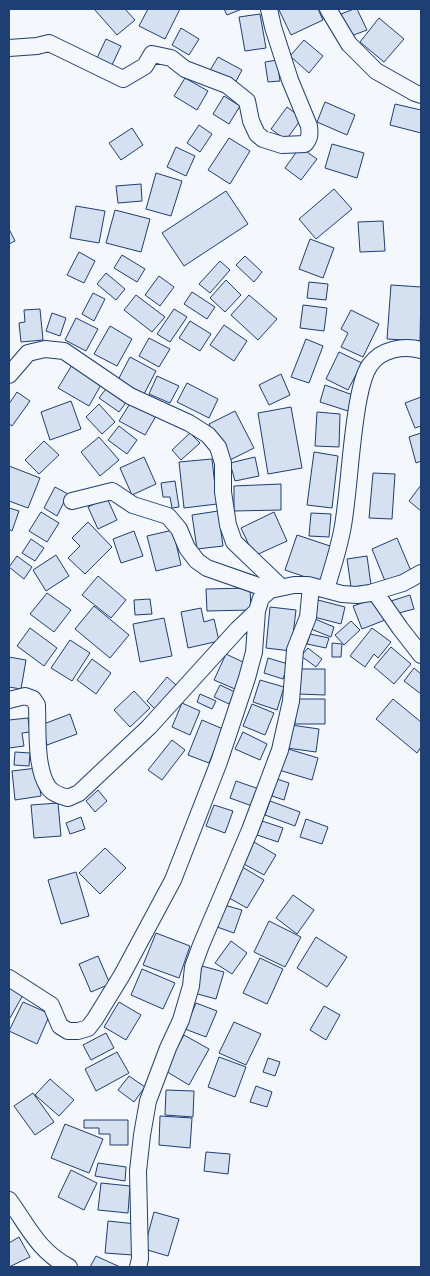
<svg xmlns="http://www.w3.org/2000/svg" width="430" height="1276" viewBox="0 0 430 1276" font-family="Ubuntu,sans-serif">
  <rect width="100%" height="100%" fill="#f4f7fb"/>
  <path fill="#d5e0f0" stroke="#1d3f73" d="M97,9H125L135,20L117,35L95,10Z
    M148,9H180L165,39L139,26Z
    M224,9H242L227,15Z
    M281,9H318L323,20L291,35L279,10Z
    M354,9H357L367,30L351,36L341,14Z
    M260,14L266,48L245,51L239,17Z
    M379,18L404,39L384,62L360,42Z
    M181,28L199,39L189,55L172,45Z
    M106,39L121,46L112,65L97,58Z
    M304,40L323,56L309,73L290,56Z
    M218,57L242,70L234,85L209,72Z
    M277,60L280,81L268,82L265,62Z
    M185,78L208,91L197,110L174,96Z
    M224,96L240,106L229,124L213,114Z
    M325,102L355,115L347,135L317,122Z
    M395,104L421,110V133L390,125Z
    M287,107L302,118L286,140L271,129Z
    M199,125L212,134L200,152L187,143Z
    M132,128L143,145L121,160L109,143Z
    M229,138L250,151L230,184L208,170Z
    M332,144L364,153L357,178L325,168Z
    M176,147L195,156L186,176L167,167Z
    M300,147L317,159L301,180L285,168Z
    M156,173L182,181L171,216L146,209Z
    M141,184L142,201L118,203L116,186Z
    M334,189L352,209L316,239L299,219Z
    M226,191L248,224L184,266L162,233Z
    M76,206L105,211L99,243L70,238Z
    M115,210L150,219L141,252L106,243Z
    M383,221L385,251L360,252L358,222Z
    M9,229L15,241L9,244Z
    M310,239L334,248L323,278L299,269Z
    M79,252L95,261L84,283L67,275Z
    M122,255L145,269L137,282L114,268Z
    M245,256L262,272L254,282L236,265Z
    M220,261L230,270L210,293L199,284Z
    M106,273L125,289L116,300L97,284Z
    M159,276L174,287L160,306L145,295Z
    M226,280L241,295L225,312L210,298Z
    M309,282L328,284L326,300L307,298Z
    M391,285L421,287L420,341L387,339Z
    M192,292L215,307L207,319L184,304Z
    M93,293L105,299L94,321L82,314Z
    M136,295L165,317L152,332L124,310Z
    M249,295L277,319L258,340L231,315Z
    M303,305L327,308L324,331L300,328Z
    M40,309L43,340L21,342L19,323L25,322L24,310Z
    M174,309L187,317L170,342L157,334Z
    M351,310L379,324L363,357L341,347L348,333L341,329Z
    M52,313L66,318L60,336L46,331Z
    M76,318L98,329L86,351L65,340Z
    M190,321L211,334L200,351L179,338Z
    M224,325L247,341L234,361L210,345Z
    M110,326L132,339L117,366L94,354Z
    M149,338L170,349L159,367L139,356Z
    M306,339L323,346L309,383L291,377Z
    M339,352L362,363L348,390L326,379Z
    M130,357L156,371L144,394L118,380Z
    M72,365L102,383L89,406L58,388Z
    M281,374L290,395L269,405L259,385Z
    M157,376L179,386L170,403L149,394Z
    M187,383L218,399L209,418L177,402Z
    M109,385L128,400L119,412L99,398Z
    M325,385L353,395L348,411L320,402Z
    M17,392L30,401L12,426L9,424V404Z
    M421,397V426L415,428L405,403Z
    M71,401L81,429L50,440L41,412Z
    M131,402L156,416L145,435L119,421Z
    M99,404L115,422L102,434L86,417Z
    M291,407L302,468L268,474L258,413Z
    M235,411L254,448L228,461L209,424Z
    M317,412L340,414L339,447L315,446Z
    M119,426L137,440L127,454L108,440Z
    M190,433L200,443L181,460L172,450Z
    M421,433V461L416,463L409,437Z
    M99,437L119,460L100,476L81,452Z
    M44,441L59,455L39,474L25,460Z
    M314,452L338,456L332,508L307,505Z
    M144,457L156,484L132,495L120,468Z
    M255,457L259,476L235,481L230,463Z
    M212,459L217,504L184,508L179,462Z
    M9,466L40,478L28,508L9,501Z
    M373,473L395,474L392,519L369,518Z
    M175,481L179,507L172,508L170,497H163L161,483Z
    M281,484V510L234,511V486Z
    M421,485V511L409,501Z
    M55,487L68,494L57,516L44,508Z
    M107,498L117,520L98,529L88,507Z
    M9,508L19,511L12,531L9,529Z
    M218,511L223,546L197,549L192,515Z
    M41,512L59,523L47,542L29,531Z
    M274,512L287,541L254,556L241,528Z
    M311,513L331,514L329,537L309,536Z
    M88,522L112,547L85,574L68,558L80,546L72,538Z
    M173,530L181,565L156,571L147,536Z
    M134,531L143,556L121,563L113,539Z
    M297,535L333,547L320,582L285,570Z
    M397,538L411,571L385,581L372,549Z
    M31,539L44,548L35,561L22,553Z
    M56,555L69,576L46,591L33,570Z
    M17,556L32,567L24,579L9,567Z
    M367,556L371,585L351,587L347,559Z
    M98,576L126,600L111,618L82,595Z
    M250,588L251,610L207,611L206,589Z
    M47,593L71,610L54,632L30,614Z
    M410,595L414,609L395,614L391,601Z
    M377,598L385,620L362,629L353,606Z
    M150,599L152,614L135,615L134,600Z
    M318,600L345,607L341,624L314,617Z
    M94,606L129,635L110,658L75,629Z
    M270,607L296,610L291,651L266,648Z
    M201,608L204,622L214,619L219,641L188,648L181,612Z
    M164,618L172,656L140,662L133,624Z
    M315,619L334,627L331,637L311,629Z
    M351,621L360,630L344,645L335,635Z
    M30,628L57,648L44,666L17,646Z
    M372,628L391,642L378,658L374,654L365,667L350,656Z
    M310,634L329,638L326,648L307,644Z
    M70,640L90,653L72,681L51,668Z
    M332,643L342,644L341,657H332Z
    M391,647L411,664L394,684L374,667Z
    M308,648L322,659L316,667L301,656Z
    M226,654L247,664L235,689L214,680Z
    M9,657L26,660L21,689L9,687Z
    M268,658L288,664L283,679L264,673Z
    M92,659L111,673L96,694L77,680Z
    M414,668L421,674V694L404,681Z
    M298,669H325V695L298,694Z
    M167,677L176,685L155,709L147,701Z
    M260,680L284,687L277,710L253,702Z
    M220,685L235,692L229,704L214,697Z
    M134,691L150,708L130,727L114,710Z
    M200,694L216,701L212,709L197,702Z
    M295,699H325V724H295Z
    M393,699L421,722V747L417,753L376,719Z
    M182,703L200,711L190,735L172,727Z
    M252,704L274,713L265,735L243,726Z
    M70,714L77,734L47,745L41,725Z
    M28,718L30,732L22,733L24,746L9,748V720Z
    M202,720L223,729L209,763L188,755Z
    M291,725L319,729L316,752L287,748Z
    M243,732L267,744L260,760L235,749Z
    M172,740L185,750L162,780L148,770Z
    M285,748L318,758L312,780L279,770Z
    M15,752L30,753L29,766L14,765Z
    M37,768L41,796L15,800L12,771Z
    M277,779L289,783L284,800L272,796Z
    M236,781L259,789L252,806L230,798Z
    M98,790L107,801L95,812L86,801Z
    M270,801L300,812L295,826L265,815Z
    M58,803L61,836L34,838L31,805Z
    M214,805L233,811L225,833L206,826Z
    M81,817L85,829L70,834L66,823Z
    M306,819L328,827L322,844L300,837Z
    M262,821L283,828L278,842L257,835Z
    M254,842L276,855L264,875L242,863Z
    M105,848L126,868L100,894L79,873Z
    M239,865L264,880L247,908L222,894Z
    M76,872L89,916L61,924L48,880Z
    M293,895L314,910L297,934L276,918Z
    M224,905L242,910L234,933L217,927Z
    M269,921L301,937L285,967L254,952Z
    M156,933L190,946L179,978L143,965Z
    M316,937L347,957L327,987L297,968Z
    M231,941L247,953L232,974L215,963Z
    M98,956L110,984L91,992L79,964Z
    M260,958L283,969L267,1004L243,993Z
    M202,966L224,972L216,999L194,993Z
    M142,969L175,983L163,1009L131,995Z
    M9,987L23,995L10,1018H9Z
    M23,1002L50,1014L37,1044L9,1031Z
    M119,1002L141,1015L126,1040L104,1027Z
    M196,1003L217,1011L206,1037L185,1029Z
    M324,1006L340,1015L326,1040L310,1030Z
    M234,1022L261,1034L246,1065L219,1053Z
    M106,1033L114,1048L91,1060L83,1045Z
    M184,1035L209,1049L189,1085L164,1070Z
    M117,1052L129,1073L96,1091L85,1069Z
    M219,1057L246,1067L235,1097L208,1087Z
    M268,1058L280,1062L275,1076L263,1072Z
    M129,1076L145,1087L134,1102L118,1090Z
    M50,1079L74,1100L59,1116L35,1095Z
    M256,1086L272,1092L267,1107L250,1102Z
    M166,1090L194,1091L193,1117L165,1115Z
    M33,1093L54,1122L35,1135L14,1106Z
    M160,1116L192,1118L190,1148L159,1145Z
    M84,1120H128V1145H110V1134H99V1128H84Z
    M65,1124L103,1139L89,1173L51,1158Z
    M206,1152L230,1154L228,1174L204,1171Z
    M98,1163L126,1167L125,1181L95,1176Z
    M71,1170L97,1183L84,1210L58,1197Z
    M101,1183L130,1186L128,1213L98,1210Z
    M154,1212L179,1219L168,1256L144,1249Z
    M108,1221L136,1224L133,1255L105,1253Z
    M19,1237L30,1257L9,1267V1243Z
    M96,1256L120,1267H90Z"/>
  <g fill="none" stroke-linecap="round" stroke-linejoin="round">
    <defs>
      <path id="minor" d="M328,9L349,44L376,71L415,93L421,95
        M9,48L37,46L49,43L123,79L145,66L152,54L171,58L185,69L227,85L247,101L251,121L257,134L263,139L282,145L305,144C310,138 310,134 309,126L290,80L273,27L269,9
        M9,375L28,353L45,349L64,351L130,396L189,423L208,435L218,447L223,463V492L228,525L234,542L281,587
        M72,501L112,491L133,505L168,516L179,529L187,548L197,561L207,568L270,590
        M326,589C333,566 341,543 344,519C350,478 351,437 359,397C361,387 364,373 370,365C381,349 404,345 421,350
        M375,592L400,628L421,655
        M9,700L25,696L33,699L37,705C38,729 35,767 48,787C53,794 61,796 68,798L79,793L149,727L238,629L257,611
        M9,978L51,1005L60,1026L68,1031H78L88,1028L95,1019L122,975L173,880L219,762L247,678L254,652L257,611L261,598L270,590L294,585H308L342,594L357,595L370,593L403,583L421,573
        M9,1200C28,1226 38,1251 69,1267
        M138,1267L140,1259L138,1171L142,1135L148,1101L168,1048L181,1020L191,986L193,967L201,945L250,830L280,750L291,701L295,650L308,617L311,586"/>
    </defs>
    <use href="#minor" stroke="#1d3f73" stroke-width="18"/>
    <use href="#minor" stroke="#f4f7fb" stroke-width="16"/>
  </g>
  <rect width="430" height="1276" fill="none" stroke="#1d3f73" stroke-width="20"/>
</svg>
